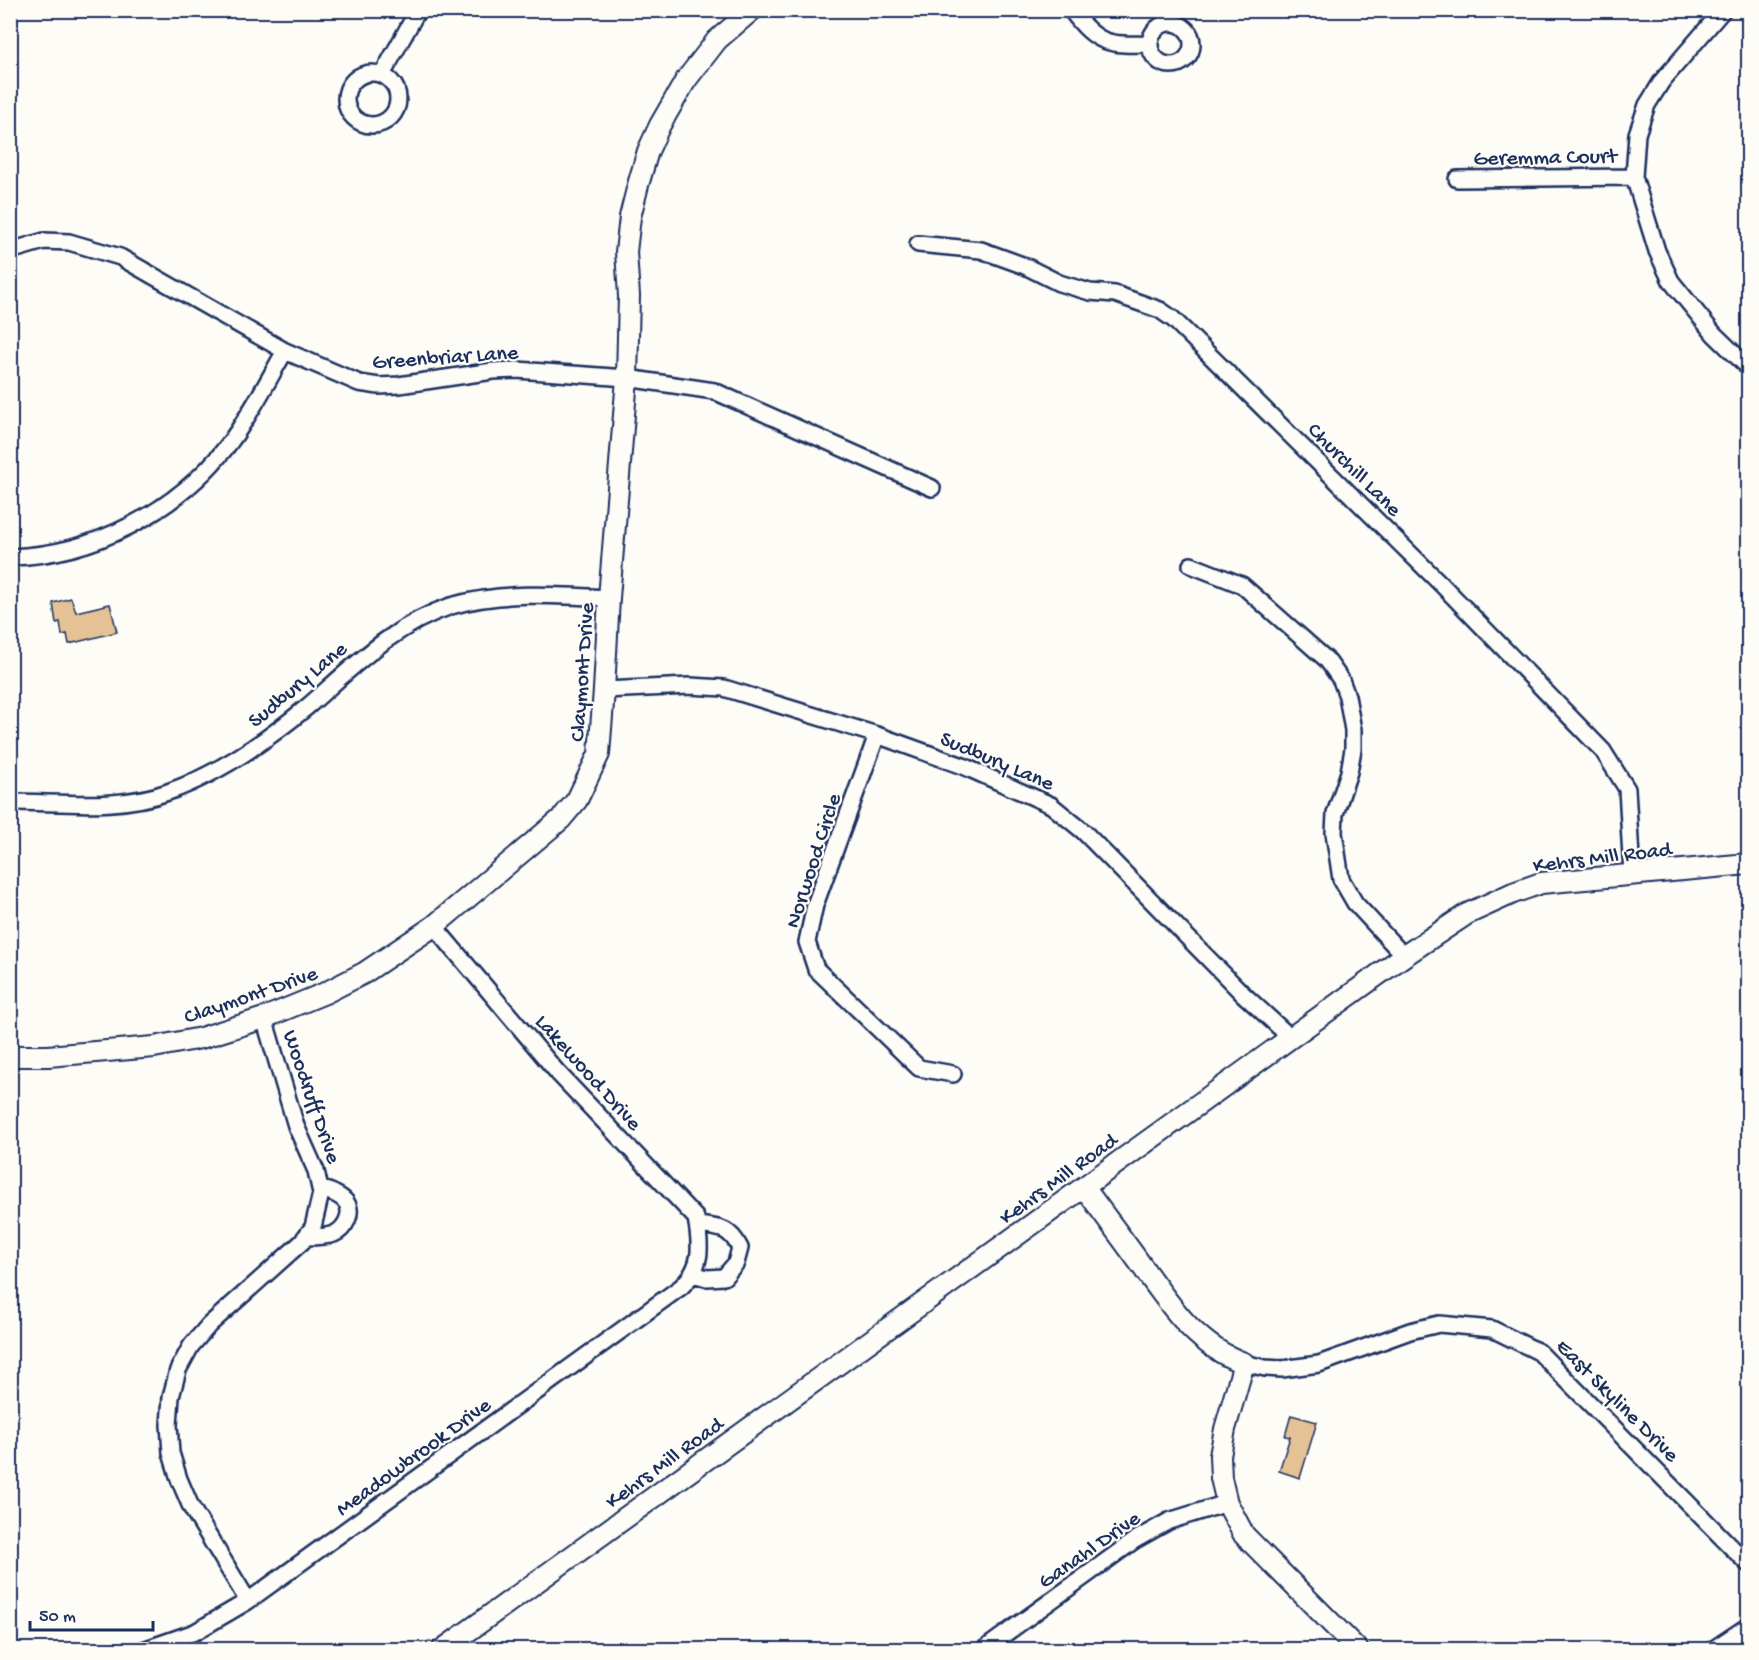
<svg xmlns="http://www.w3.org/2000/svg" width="1759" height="1660" viewBox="0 0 1759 1660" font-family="'Gochi Hand',sans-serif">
  <rect width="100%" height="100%" fill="#fdfcf7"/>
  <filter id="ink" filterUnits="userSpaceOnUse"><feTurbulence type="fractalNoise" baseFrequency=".0167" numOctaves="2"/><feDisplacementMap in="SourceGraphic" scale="12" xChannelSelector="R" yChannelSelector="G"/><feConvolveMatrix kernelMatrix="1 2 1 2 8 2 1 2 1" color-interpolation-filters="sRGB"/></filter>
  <g filter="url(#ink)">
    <path fill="#e4c296" stroke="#1b2f5e" stroke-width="1.5" d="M71,598L76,612L110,604L117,632L69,644L67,634L62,635L60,622L56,623L53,603Z
      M1291,1415L1317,1422L1300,1478L1279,1471L1290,1437L1285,1436Z"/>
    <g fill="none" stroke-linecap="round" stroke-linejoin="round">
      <defs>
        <path id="minor" d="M1071,10C1097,45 1108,45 1150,44
          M1723,10L1662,81L1647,105L1637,134L1634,177L1657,251L1671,281L1714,334L1748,367
          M1150 44a21 21 0 1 1 42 0a21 21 0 1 1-42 0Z
          M346 99a26 26 0 1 1 52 0a26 26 0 1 1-52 0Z
          M382,75L418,10
          M1457,179L1634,177
          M918,244L981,250L1025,266L1059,283L1090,292L1115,294L1160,310L1173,319L1443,586L1603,751L1627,789L1632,874
          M10,251L44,241L69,242L120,257L285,351L359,383L379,386L399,385L493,371L517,370L627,378L714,391L932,488
          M10,557C94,555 177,511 228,445C250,416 267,382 285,351
          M1191,565L1242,585L1327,660L1341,680L1347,696L1353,730V749L1349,772L1335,814L1334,833L1341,879L1355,903L1404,956
          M604,690L690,686L724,688L877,735L963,766L1051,805L1083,831L1243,994L1290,1037
          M877,735L815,905L807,942L816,969L919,1068L953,1074
          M10,802C62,802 119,810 168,792C219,774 266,741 307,707C352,668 393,625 451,606C500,591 558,595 609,598
          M305,1237C314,1237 326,1237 334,1234C345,1229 354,1213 346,1202C341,1195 328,1191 320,1188
          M693,1274L707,1278L724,1277L736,1263L740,1248C729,1226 719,1228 697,1225
          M1244,1363L1265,1368L1282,1369L1319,1364L1410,1331L1439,1324L1492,1329L1539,1352L1748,1564
          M248,1601L191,1507L179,1479L171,1453L169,1425L171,1397L178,1370L191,1346L209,1325L302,1242L313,1227L321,1193L316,1171L296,1126L264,1018
          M143,1650L195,1632L248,1601L681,1287C703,1267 701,1246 696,1218L558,1073L434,926
          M983,1650L1135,1540L1169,1521L1227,1503
          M1712,1650L1748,1626"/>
        <path id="tertiary" d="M10,1056H48L154,1047L201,1038L264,1018L325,993L364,973L434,926L561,819L577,800L599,754L604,690L609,598L627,378L629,296L626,252L630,217L638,185L648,151L660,125L686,80L717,40L752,10
          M1084,1187C1102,1212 1121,1237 1139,1262C1168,1302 1195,1346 1244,1363L1225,1429L1220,1456L1221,1478L1227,1503L1244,1535L1358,1650
          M442,1650L1404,956L1467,914L1513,893L1541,883L1748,864"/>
      </defs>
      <use href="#minor" stroke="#1b2f5e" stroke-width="20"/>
      <use href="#tertiary" stroke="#1b2f5e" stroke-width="24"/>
      <use href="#minor" stroke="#fdfcf7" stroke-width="15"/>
      <use href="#tertiary" stroke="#fdfcf7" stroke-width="20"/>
    </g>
  </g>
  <g text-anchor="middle" stroke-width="4.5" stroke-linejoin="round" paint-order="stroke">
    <g font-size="22" fill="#1b2f5e" stroke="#fdfcf7">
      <text transform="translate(1545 155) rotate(-1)" y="8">Geremma Court</text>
      <text transform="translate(445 355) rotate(-4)" y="8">Greenbriar Lane</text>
      <text transform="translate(1356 468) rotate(45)" y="8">Churchill Lane</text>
      <text transform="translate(580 672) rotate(-86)" y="8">Claymont Drive</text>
      <text transform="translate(296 683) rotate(-40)" y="8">Sudbury Lane</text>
      <text transform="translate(998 759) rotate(23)" y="8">Sudbury Lane</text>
      <text transform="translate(1602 855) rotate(-7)" y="8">Kehrs Mill Road</text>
      <text transform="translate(811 860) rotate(-72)" y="8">Norwood Circle</text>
      <text transform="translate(250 993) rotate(-19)" y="8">Claymont Drive</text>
      <text transform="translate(590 1071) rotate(48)" y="8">Lakewood Drive</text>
      <text transform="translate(314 1096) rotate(71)" y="8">Woodruff Drive</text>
      <text transform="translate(1057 1177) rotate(-36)" y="8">Kehrs Mill Road</text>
      <text transform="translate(1619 1399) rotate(45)" y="8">East Skyline Drive</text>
      <text transform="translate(412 1455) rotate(-36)" y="8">Meadowbrook Drive</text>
      <text transform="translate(663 1461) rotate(-36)" y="8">Kehrs Mill Road</text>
      <text transform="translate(1088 1548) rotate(-35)" y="8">Ganahl Drive</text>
    </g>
  </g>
  <rect width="1759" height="1660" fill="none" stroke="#fdfcf7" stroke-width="36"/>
  <rect x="18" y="18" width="1723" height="1624" fill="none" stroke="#1b2f5e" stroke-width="2" filter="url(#ink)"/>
  <path d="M30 1621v9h123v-9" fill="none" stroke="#1b2f5e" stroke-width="3"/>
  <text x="39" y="1621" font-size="18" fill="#1b2f5e" stroke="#fdfcf7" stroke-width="4.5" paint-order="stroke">50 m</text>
</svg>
